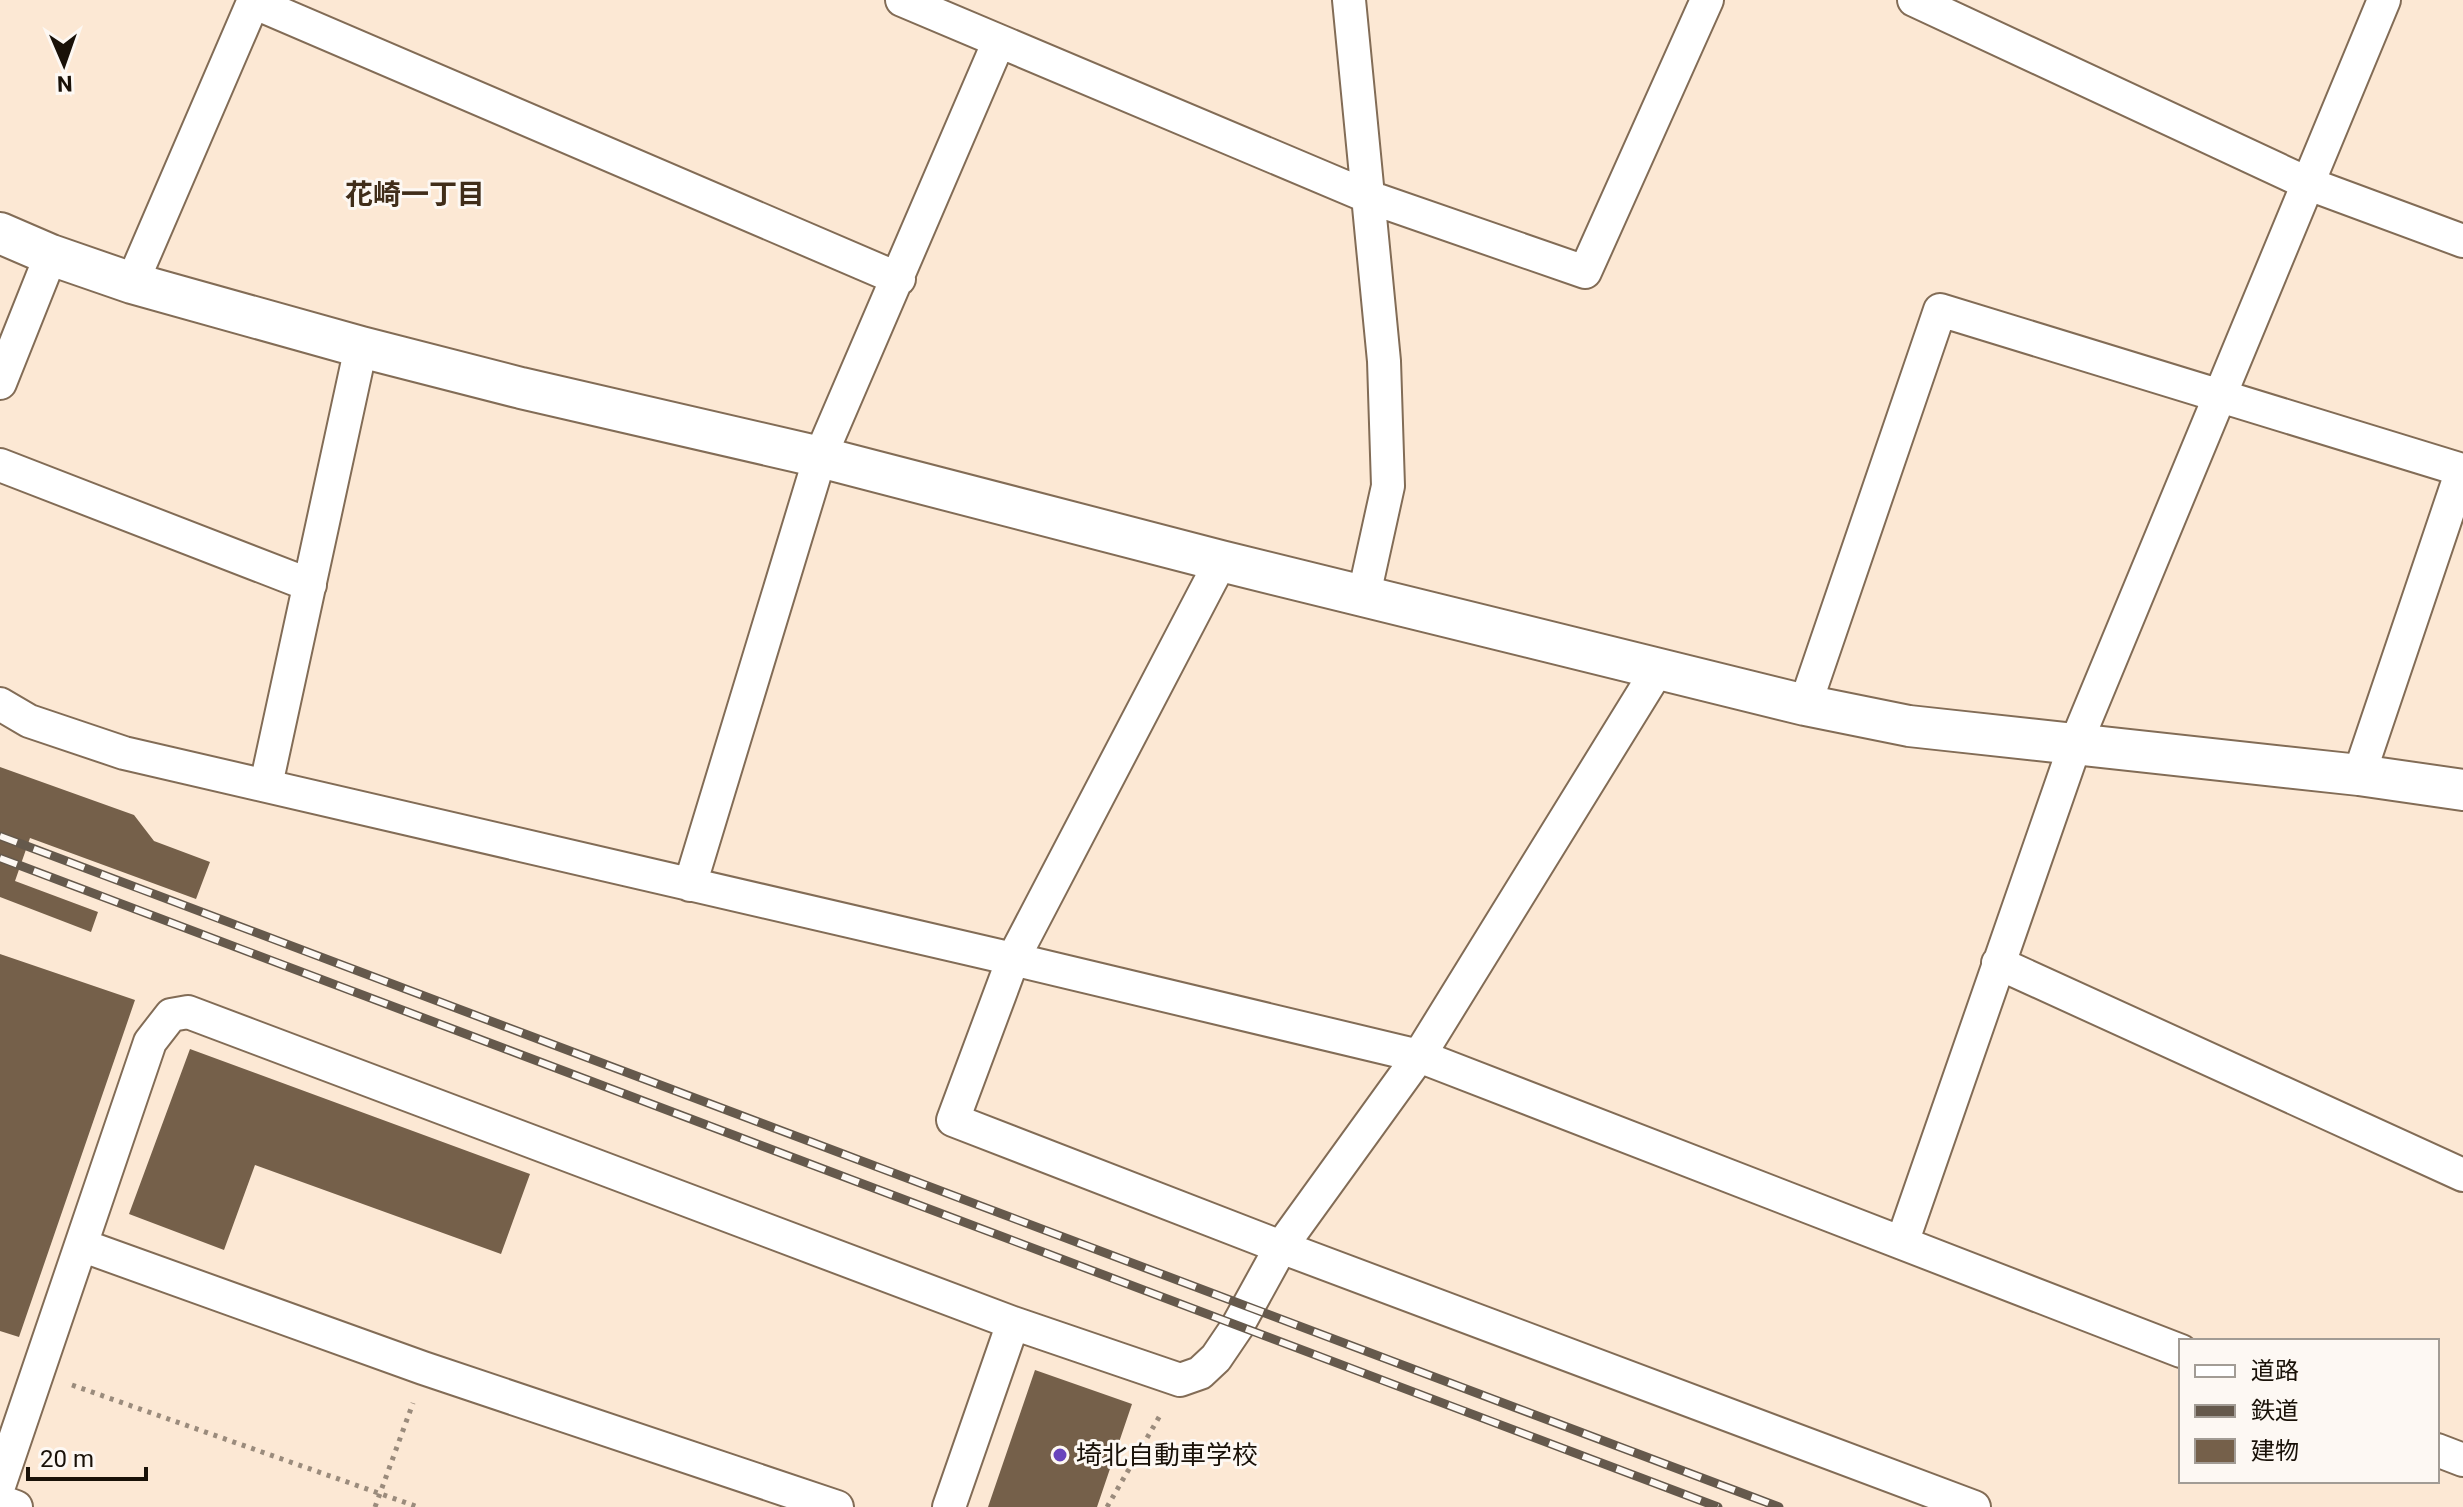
<svg xmlns="http://www.w3.org/2000/svg" width="2463" height="1507" viewBox="0 0 2463 1507" font-family="Roboto,'Noto Sans JP',sans-serif">
  <rect width="100%" height="100%" fill="#fce8d4"/>
  <path fill="#75604a" d="M0,767L134,815L154,841L210,862L196,899L30,838L15,881L98,912L91,932L0,897Z
    M0,954L135,1000L19,1337L0,1331Z
    M190,1049L530,1174L501,1254L255,1165L224,1250L129,1214Z
    M1035,1370L1132,1404L1097,1507H988Z"/>
  <g fill="none" stroke-linecap="round" stroke-linejoin="round">
    <defs>
      <path id="minor" d="M902,0L1369,197L1585,272L1707,0
        M1349,0L1384,361L1388,486L1364,595
        M1914,0L2309,184L2463,241
        M253,2L899,279
        M132,283L254,0
        M0,383L51,255
        M0,465L310,585
        M1221,561L1013,959L953,1120L1281,1247L1974,1507
        M0,704L29,721L124,753L1013,959L1419,1056L2181,1351
        M1805,705L1940,310L2462,470L2359,775
        M266,785L361,347
        M690,885L820,457L999,41
        M1998,963L2463,1175
        M1902,1243L2075,745L2384,0
        M81,1245L423,1368L837,1507
        M2437,1450L2463,1460
        M0,1483L150,1042L171,1015L188,1012L1013,1323L1180,1380L1200,1373L1216,1358L1237,1327L1281,1247L1419,1056L1658,669
        M0,1501L16,1507
        M949,1507L1013,1323"/>
      <path id="tertiary" d="M0,233L51,255L132,283L361,347L521,388L820,457L1221,561L1805,705L1909,726L2359,775L2463,790"/>
    </defs>
    <use href="#minor" stroke="#826c56" stroke-width="36"/>
    <use href="#tertiary" stroke="#826c56" stroke-width="44"/>
    <path stroke="#9a8b7c" stroke-width="5" stroke-dasharray="4 6" stroke-linecap="butt" d="M72,1385L418,1507
      M375,1507L413,1403
      M1107,1507L1162,1412"/>
    <use href="#minor" stroke="#fff" stroke-width="32"/>
    <use href="#tertiary" stroke="#fff" stroke-width="40"/>
    <defs>
      <path id="rail" d="M0,836L1779,1507
        M0,858L1718,1507"/>
    </defs>
    <use href="#rail" stroke="#65594c" stroke-width="9"/>
    <use href="#rail" stroke="#fdf8f3" stroke-width="6" stroke-dasharray="18" stroke-linecap="butt"/>
  </g>
  <circle fill="#6944bc" stroke="#fdf8f3" stroke-width="3" cx="1060" cy="1455" r="8"/>
  <g text-anchor="middle" stroke-width="6" stroke-linejoin="round" paint-order="stroke">
    <g font-size="26" fill="#191108" stroke="#fdf8f3" text-anchor="start">
      <text x="1076" y="1464">埼北自動車学校</text>
    </g>
    <g font-size="28" font-weight="bold" fill="#402d19" stroke="#fdf8f3">
      <text x="415" y="204">花崎一丁目</text>
    </g>
  </g>
  <rect x="2179" y="1339" width="260" height="144" fill="#fdf8f3" stroke="#a29c95" stroke-width="2"/>
  <rect x="2195" y="1365" width="40" height="12" fill="#ffffff" stroke="#a29c95" stroke-width="2"/>
  <text x="2251" y="1379" font-size="24" fill="#191108">道路</text>
  <rect x="2195" y="1405" width="40" height="12" fill="#65594c" stroke="#a29c95" stroke-width="2"/>
  <text x="2251" y="1419" font-size="24" fill="#191108">鉄道</text>
  <rect x="2195" y="1439" width="40" height="24" fill="#75604a" stroke="#a29c95" stroke-width="2"/>
  <text x="2251" y="1459" font-size="24" fill="#191108">建物</text>
  <g transform="translate(64 64) rotate(178)" stroke="#fdf8f3" stroke-width="6" paint-order="stroke">
  <path d="M0-6L14 30L0 20L-14 30Z" fill="#191108"/>
  <text y="-12" font-size="22" font-weight="bold" text-anchor="middle" fill="#191108">N</text>
  </g>
  <path d="M28 1467v12h118v-12" fill="none" stroke="#191108" stroke-width="4"/>
  <text x="40" y="1467" font-size="24" fill="#191108" stroke="#fdf8f3" stroke-width="6" paint-order="stroke">20 m</text>
</svg>
